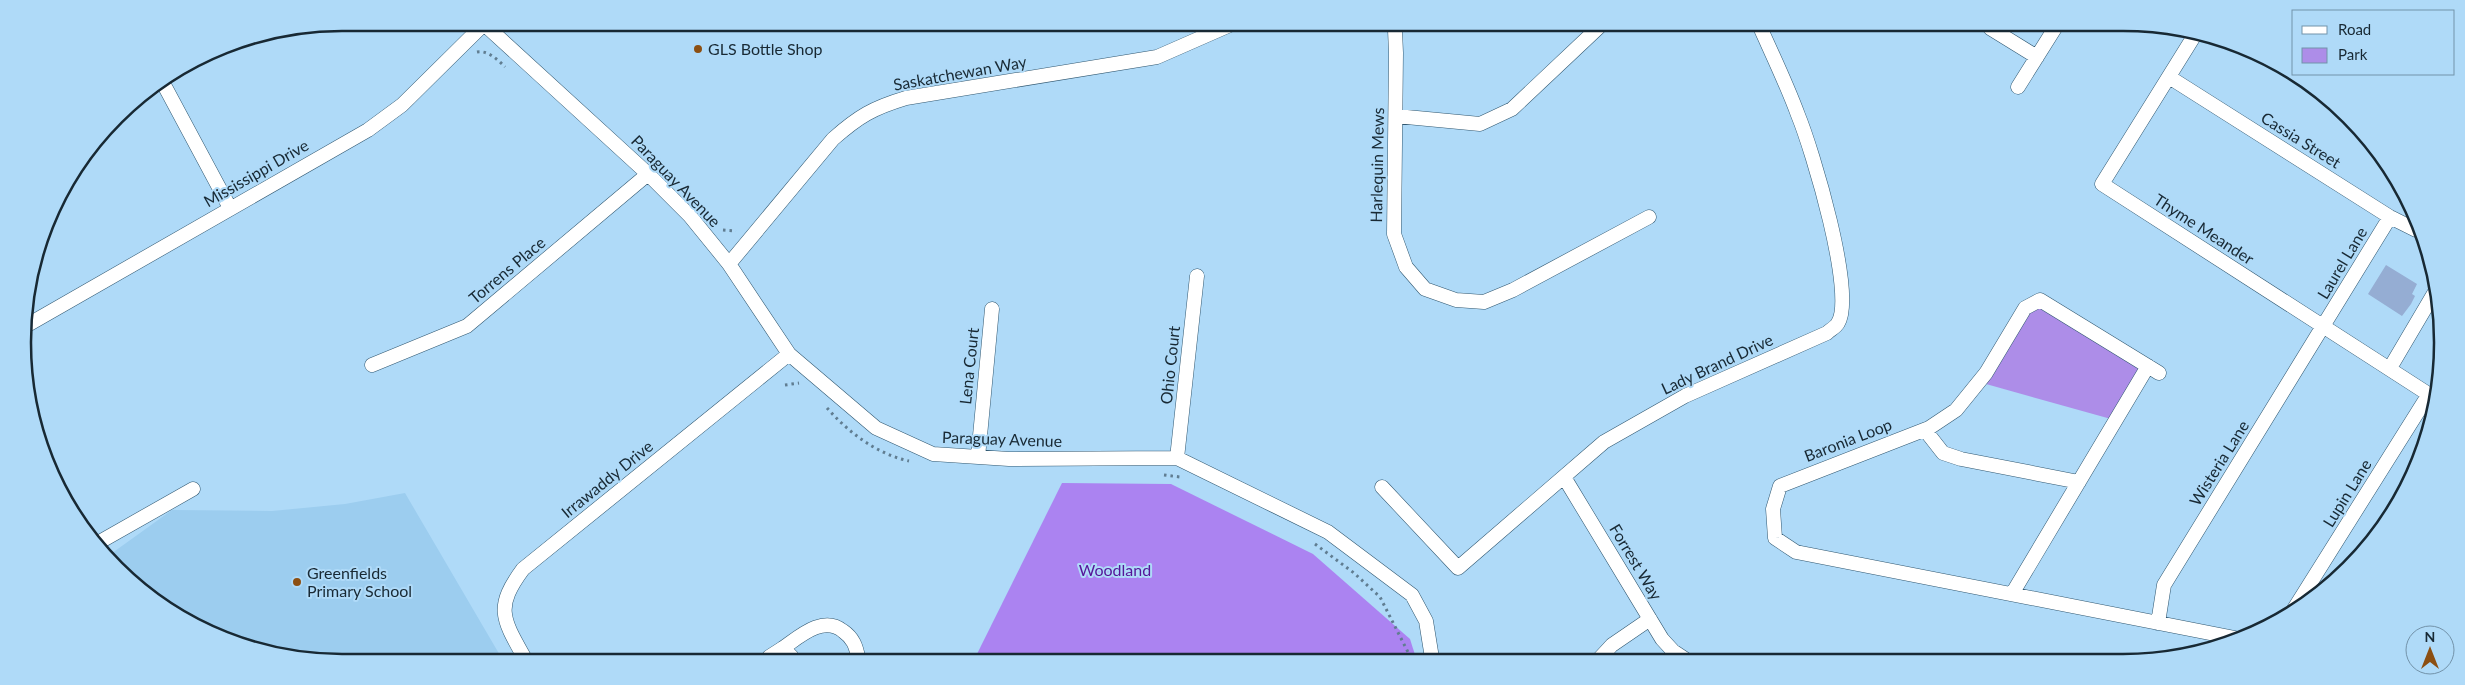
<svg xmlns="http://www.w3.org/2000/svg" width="2465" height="685" viewBox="0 0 2465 685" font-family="Lato,sans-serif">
  <rect width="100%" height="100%" fill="#afdaf8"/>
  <path fill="#9ccdef" d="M405,493L501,657L280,656L165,609L108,556L172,510L272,511L345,504Z"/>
  <path fill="#ad8de8" d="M2039,308L2141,368L2111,419L1986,384L2029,311Z"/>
  <path fill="#ab83f1" d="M1062,483L1171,484L1313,554L1410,639L1416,658H975Z"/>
  <path fill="#95add3" d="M2386,265L2417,284L2412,294L2415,296L2411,304L2402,316L2368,294Z"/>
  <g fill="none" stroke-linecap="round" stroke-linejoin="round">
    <defs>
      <path id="minor" d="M484,24L648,174L690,216L729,264L789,354L876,428L933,454L1009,459L1177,458L1328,532L1412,595L1426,621L1432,658
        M1392,26L1395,30L1396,53L1394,234L1406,267L1425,289L1456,300L1484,302L1513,290L1649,217
        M1990,28L2037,57
        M2196,33L2102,184L2436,399
        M2169,77L2390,217L2416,230
        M163,83L230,208
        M2018,87L2055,28
        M1396,116L1480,124L1512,109L1599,27
        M729,264L833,139C859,116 873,108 906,98L1157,57L1230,25
        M24,327L368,130L402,105L485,23
        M372,365L467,326L648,174
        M2390,368L2436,290
        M2159,373L2040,300L2025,308L1986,373L1956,410L1929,428L1780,486L1773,509L1775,538L1796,552L2235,638
        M1925,430L1943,453L1961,459L2079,482
        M978,457L992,309
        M1177,458L1197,276
        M1564,477L1662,639L1673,651L1685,659
        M1382,487L1458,568L1604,442L1685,396L1827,333C1830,330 1836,327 1838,323C1856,294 1812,149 1798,115C1787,85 1773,56 1760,27
        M96,544L193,489
        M2012,594L2148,366
        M2294,609L2429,394
        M2158,623L2164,585L2390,217
        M783,648C800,636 823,615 843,631C853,638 856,646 858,657
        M524,657C502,618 495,607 523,569L789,354
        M769,657L783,648L792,657
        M1599,659L1612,645L1650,619"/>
    </defs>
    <use href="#minor" stroke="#305770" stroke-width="15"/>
    <path stroke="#607d91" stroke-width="3" stroke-dasharray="2.5 4" stroke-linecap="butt" d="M477,52C488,50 498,60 505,67
      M723,230L736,231
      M785,385L799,383
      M827,408C849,433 877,454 909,461
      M1164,475L1180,477
      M1315,544L1354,573L1380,597L1411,658"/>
    <use href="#minor" stroke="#fff" stroke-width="14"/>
  </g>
  <g fill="#8c4f12" stroke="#afdaf8" stroke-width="2">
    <circle cx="698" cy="49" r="5"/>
    <circle cx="297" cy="582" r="5"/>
  </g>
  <g text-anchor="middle" stroke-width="4" stroke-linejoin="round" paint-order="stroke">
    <g font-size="16" fill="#182934" stroke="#afdaf8" text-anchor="start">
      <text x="708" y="55">GLS Bottle Shop</text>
      <text x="307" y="579">Greenfields<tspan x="307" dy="18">Primary School</tspan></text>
    </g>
    <g font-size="16" fill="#182934" stroke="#afdaf8">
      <text transform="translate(960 73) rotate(-10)" y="6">Saskatchewan Way</text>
      <text transform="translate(2301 140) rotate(32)" y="6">Cassia Street</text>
      <text transform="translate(1377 165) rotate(-89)" y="6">Harlequin Mews</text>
      <text transform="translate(256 173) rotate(-30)" y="6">Mississippi Drive</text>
      <text transform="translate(676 181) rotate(46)" y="6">Paraguay Avenue</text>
      <text transform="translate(2204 229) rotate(33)" y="6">Thyme Meander</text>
      <text transform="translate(2342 263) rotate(-59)" y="6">Laurel Lane</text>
      <text transform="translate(507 270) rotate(-40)" y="6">Torrens Place</text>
      <text transform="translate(1717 364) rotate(-25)" y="6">Lady Brand Drive</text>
      <text transform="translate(1170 365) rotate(-84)" y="6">Ohio Court</text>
      <text transform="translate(969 366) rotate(-84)" y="6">Lena Court</text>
      <text transform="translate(1002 439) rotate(2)" y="6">Paraguay Avenue</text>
      <text transform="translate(1848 440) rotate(-21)" y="6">Baronia Loop</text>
      <text transform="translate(2219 463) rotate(-58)" y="6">Wisteria Lane</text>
      <text transform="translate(607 479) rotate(-39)" y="6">Irrawaddy Drive</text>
      <text transform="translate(2347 493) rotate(-58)" y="6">Lupin Lane</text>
      <text transform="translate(1636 562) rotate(59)" y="6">Forrest Way</text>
    </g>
    <g font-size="16" fill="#561599" stroke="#afdaf8">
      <text x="1115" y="576">Woodland</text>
    </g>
  </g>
  <path d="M0 0H2465V685H0ZM342 31H2123A311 311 0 0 1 2434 342V343A311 311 0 0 1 2123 654H342A311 311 0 0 1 31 343V342A311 311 0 0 1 342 31Z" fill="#afdaf8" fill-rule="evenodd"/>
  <path fill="none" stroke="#182934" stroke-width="2.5" d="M342 31H2123A311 311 0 0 1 2434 342V343A311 311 0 0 1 2123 654H342A311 311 0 0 1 31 343V342A311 311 0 0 1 342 31Z"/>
  <rect x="2292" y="10" width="162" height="65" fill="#afdaf8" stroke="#7393aa"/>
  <rect x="2302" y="26" width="25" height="8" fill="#ffffff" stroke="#7393aa"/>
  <text x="2338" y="35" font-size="15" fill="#182934">Road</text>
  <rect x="2302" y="48" width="25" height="15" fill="#ad8de8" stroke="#7393aa"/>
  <text x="2338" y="60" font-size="15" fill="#182934">Park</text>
  <g transform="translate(2430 650)"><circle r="24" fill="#afdaf8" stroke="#7393aa"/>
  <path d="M0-4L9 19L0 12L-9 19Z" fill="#8c4f12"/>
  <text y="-8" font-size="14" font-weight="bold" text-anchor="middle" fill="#182934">N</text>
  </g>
</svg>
